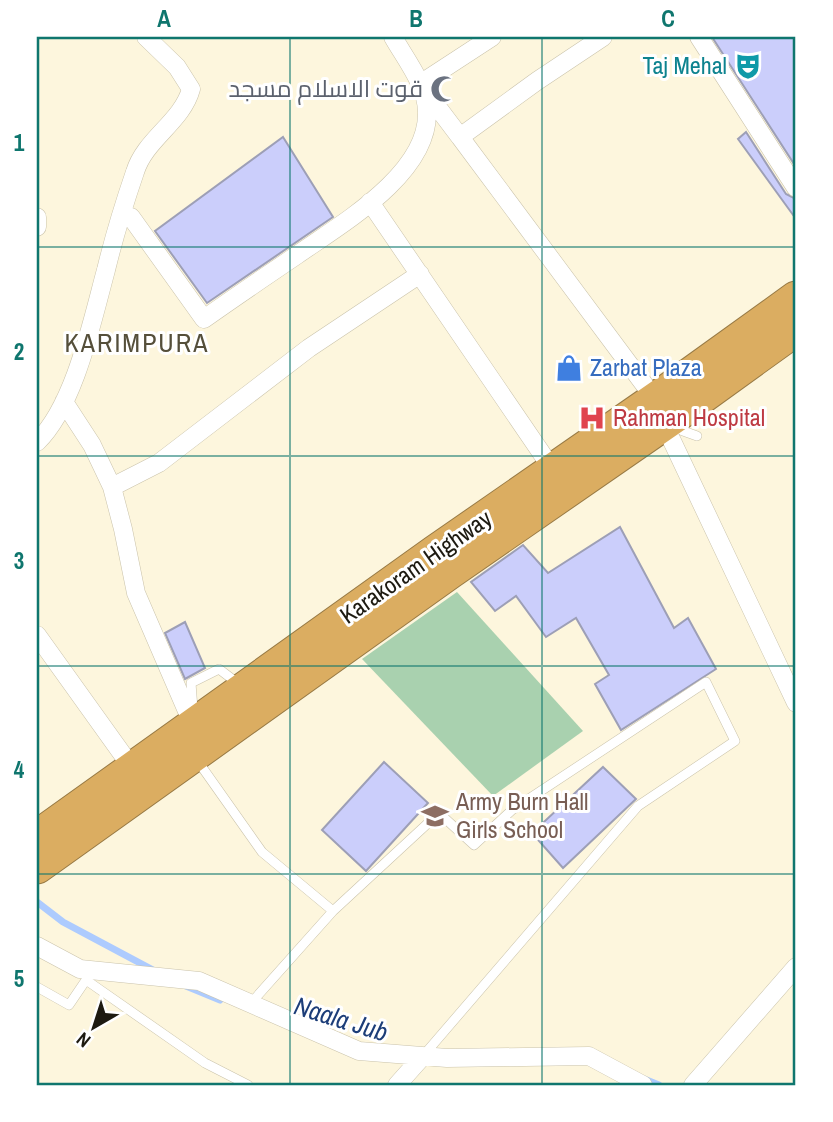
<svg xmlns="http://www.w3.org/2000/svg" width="833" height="1122" viewBox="0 0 833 1122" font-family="'Archivo Narrow',Cairo,sans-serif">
  <rect width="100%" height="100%" fill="#fdf6dd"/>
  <path fill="#a9d1af" d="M457,592L583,731L493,796L362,659Z"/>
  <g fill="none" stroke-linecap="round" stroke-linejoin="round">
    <path stroke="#adcbfe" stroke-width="7" d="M37,902L63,922L153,970
      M186,986L220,1000
      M644,1079L659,1085"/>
  </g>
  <path fill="#cbcefb" stroke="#9d9fb6" stroke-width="2" d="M712,37H796V167Z
    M746,132L786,194L796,199V219L738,139Z
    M283,137L333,217L207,303L155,231Z
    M620,527L674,628L688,618L716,669L621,730L595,684L609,675L576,618L546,637L516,596L495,611L471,582L523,545L548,573Z
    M185,622L205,668L185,679L165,633Z
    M384,762L428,803L366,871L322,830Z
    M603,767L636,799L563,868L532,833Z"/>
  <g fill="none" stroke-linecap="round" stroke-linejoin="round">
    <defs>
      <path id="lane" d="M672,427L697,436
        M193,709L191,683L219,669L240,685
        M197,760L262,852L333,911
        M37,987L69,1005L86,980L205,1063L248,1085
        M251,1003L333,911L439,813L474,845L512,810L706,682L735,741L638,806L423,1056"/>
      <path id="street" d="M492,37L420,84L460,137L537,81L603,37
        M699,37L796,188
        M460,137L655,399
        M370,202L553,470
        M122,215L131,217L204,319C235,297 266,276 297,255C341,224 427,175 427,114C428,87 406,60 393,37
        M37,217V227
        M64,402L92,445L112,487L123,529L136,593L193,725
        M664,424L796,703
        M37,442C75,405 92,321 106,270C114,237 124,204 135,172C145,139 182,122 191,89L177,67L146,37
        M112,487L159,463L309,348L420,274
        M37,635L133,769
        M37,946L80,969L199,981L359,1051L447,1058L589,1056L643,1085
        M397,1085L422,1057
        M693,1085L796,967"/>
      <path id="highway" d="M37,837L435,552L667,391L796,298
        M37,867L450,572L681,412L796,329"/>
    </defs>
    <use href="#lane" stroke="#cac3ab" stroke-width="10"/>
    <use href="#street" stroke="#cac3ab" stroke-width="19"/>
    <use href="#highway" stroke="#987a45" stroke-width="35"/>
    <use href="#lane" stroke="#fff" stroke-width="9"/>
    <use href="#street" stroke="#fff" stroke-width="18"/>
    <use href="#highway" stroke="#dbad61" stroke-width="33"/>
  </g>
  <path fill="none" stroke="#0f766e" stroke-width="2" stroke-opacity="0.55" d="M290,37V1085M542,37V1085M37,247H796M37,456H796M37,666H796M37,874H796"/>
  <defs>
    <symbol id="theatre-bare" viewBox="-9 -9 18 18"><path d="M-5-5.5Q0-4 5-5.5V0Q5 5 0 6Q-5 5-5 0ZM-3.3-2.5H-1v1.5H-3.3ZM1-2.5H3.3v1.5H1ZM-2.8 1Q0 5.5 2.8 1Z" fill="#0f9aa8" stroke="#fff" stroke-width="2.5" paint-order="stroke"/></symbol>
    <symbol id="mosque-bare" viewBox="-9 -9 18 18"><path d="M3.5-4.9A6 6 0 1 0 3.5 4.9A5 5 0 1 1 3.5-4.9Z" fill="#6b7280" stroke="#fff" stroke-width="2.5" paint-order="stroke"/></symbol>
    <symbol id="shop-bare" viewBox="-9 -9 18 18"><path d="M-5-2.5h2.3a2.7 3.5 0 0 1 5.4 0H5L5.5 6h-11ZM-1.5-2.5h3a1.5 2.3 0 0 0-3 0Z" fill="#3f7fe0" stroke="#fff" stroke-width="2.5" paint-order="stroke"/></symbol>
    <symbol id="hospital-bare" viewBox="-9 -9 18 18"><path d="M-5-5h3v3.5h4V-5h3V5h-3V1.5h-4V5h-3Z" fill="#e0444e" stroke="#fff" stroke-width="2.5" paint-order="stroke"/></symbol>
    <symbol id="school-bare" viewBox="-9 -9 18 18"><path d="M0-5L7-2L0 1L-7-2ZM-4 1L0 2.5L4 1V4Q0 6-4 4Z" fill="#8d6e63" stroke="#fff" stroke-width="2.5" paint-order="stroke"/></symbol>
  </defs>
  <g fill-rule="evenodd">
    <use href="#theatre-bare" x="729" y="47" width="38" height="38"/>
    <use href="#mosque-bare" x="425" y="70" width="38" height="38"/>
    <use href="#shop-bare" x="550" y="349" width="38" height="38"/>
    <use href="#hospital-bare" x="573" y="399" width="38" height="38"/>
    <use href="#school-bare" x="416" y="797" width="38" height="38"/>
  </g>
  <g text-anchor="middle" stroke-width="6" stroke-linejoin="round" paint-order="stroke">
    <g font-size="24" fill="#0d838f" stroke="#fff" text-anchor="end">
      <text x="727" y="74">Taj Mehal</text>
    </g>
    <g font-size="24" fill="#5b616d" stroke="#fff" text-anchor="end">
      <text x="423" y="97">قوت الاسلام مسجد</text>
    </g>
    <g font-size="24" fill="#366cbe" stroke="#fff" text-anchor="start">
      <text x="590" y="376">Zarbat Plaza</text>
    </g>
    <g font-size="24" fill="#be3a42" stroke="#fff" text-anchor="start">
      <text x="613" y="426">Rahman Hospital</text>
    </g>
    <g font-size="24" fill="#1d1a11" stroke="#fff">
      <text transform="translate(416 567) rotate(-35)" y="8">Karakoram Highway</text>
    </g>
    <g font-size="24" fill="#785e54" stroke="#fff" text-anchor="start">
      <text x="456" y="810">Army Burn Hall<tspan x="456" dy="28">Girls School</tspan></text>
    </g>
    <g font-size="26" letter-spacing="2" fill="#554f3a" stroke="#fff">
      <text x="137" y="352">KARIMPURA</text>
    </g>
    <g font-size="26" font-style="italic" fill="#1c3d78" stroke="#fff">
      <text transform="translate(341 1019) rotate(17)" y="9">Naala Jub</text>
    </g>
  </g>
  <rect width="833" height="1122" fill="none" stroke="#ffffff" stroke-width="77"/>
  <g transform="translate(94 1027) rotate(219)" stroke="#ffffff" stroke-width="5" paint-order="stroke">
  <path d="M0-5L12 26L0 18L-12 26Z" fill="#1d1a11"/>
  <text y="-10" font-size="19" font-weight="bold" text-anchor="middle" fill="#1d1a11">N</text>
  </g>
  <rect x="38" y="38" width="756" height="1046" fill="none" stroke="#0f766e" stroke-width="2.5"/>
  <g font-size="23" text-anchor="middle" font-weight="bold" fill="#0f766e">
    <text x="164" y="27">A</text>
    <text x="416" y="27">B</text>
    <text x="668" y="27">C</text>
    <text x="19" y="151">1</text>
    <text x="19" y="360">2</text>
    <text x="19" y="569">3</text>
    <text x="19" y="778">4</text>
    <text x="19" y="987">5</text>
  </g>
</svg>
